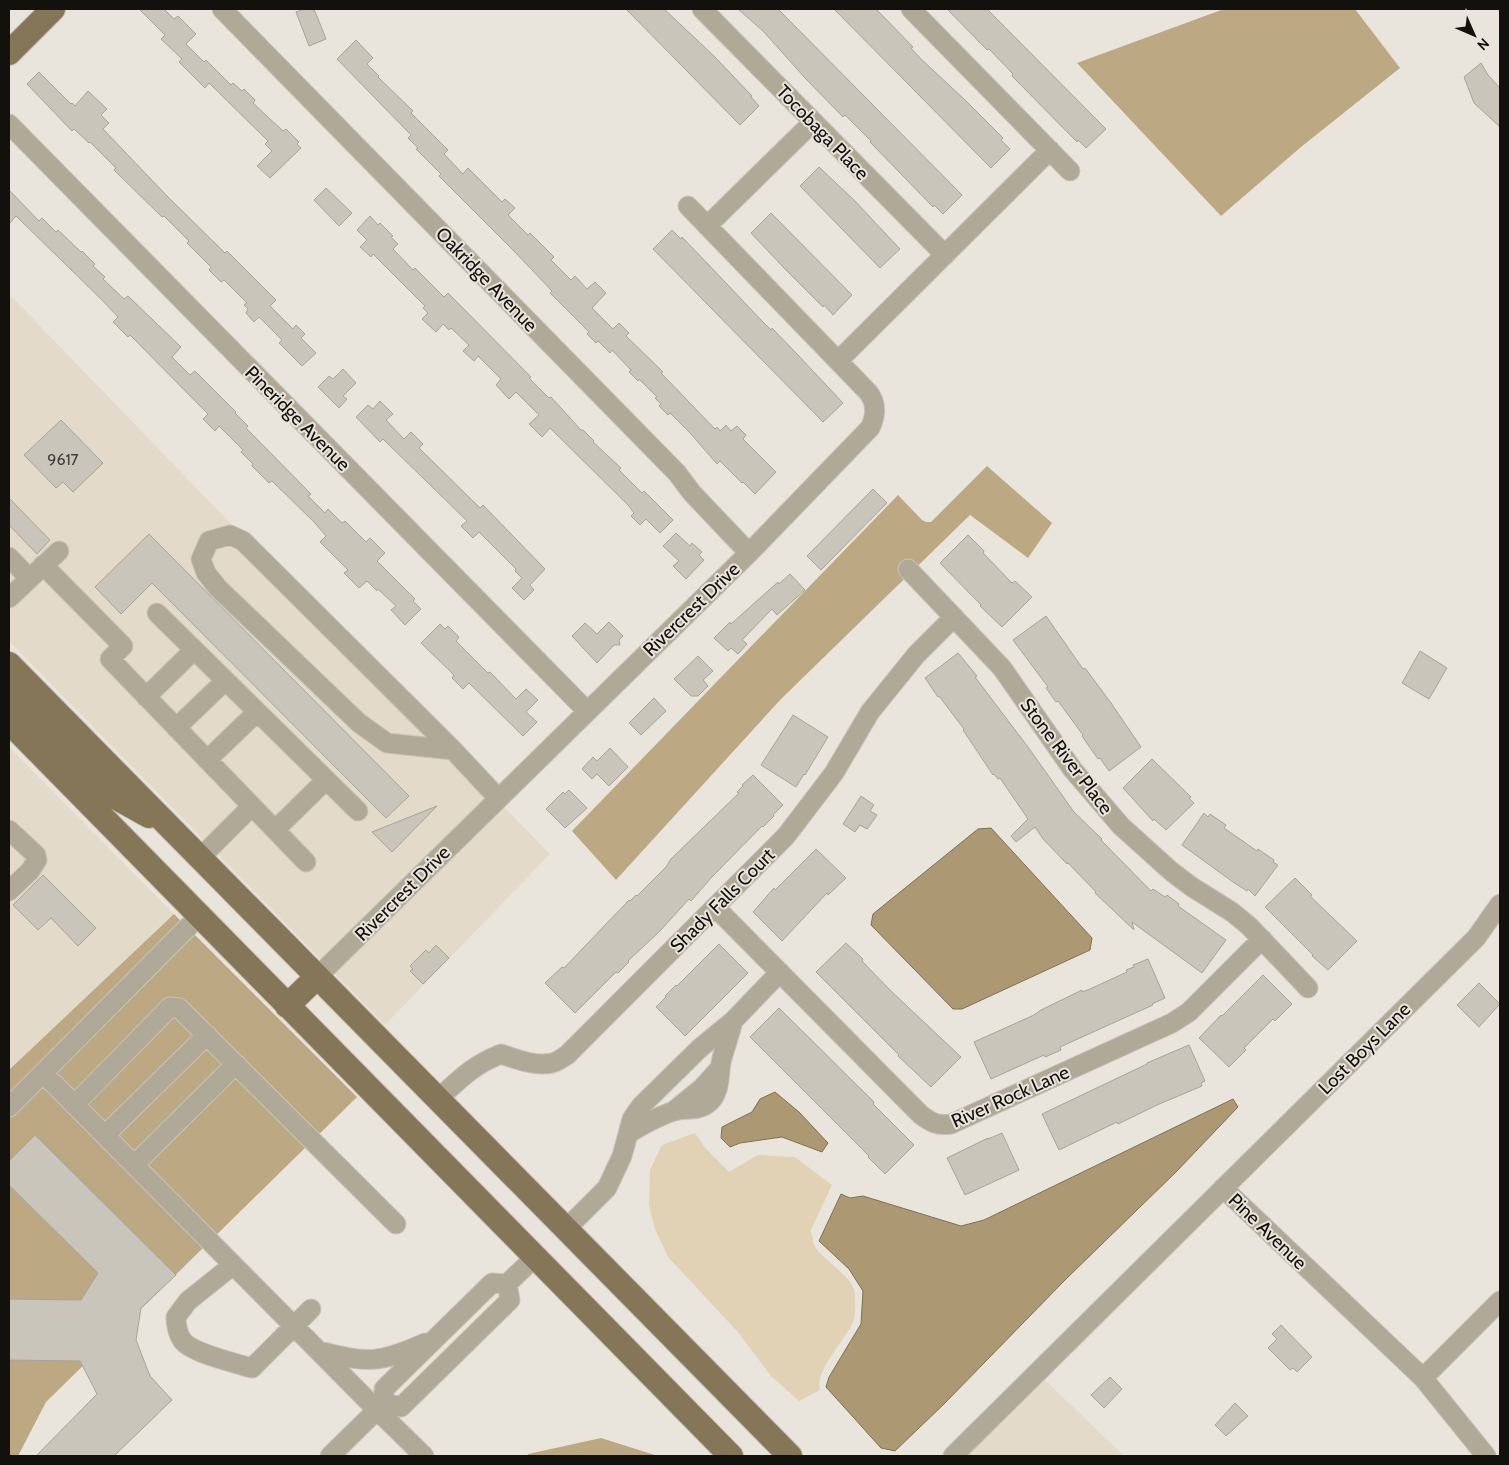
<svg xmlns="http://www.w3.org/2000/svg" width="1509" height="1465" viewBox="0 0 1509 1465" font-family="Cabin,sans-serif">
  <rect width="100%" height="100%" fill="#eae5dc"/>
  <path fill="#e3daca" d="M9,294L491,793L321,960L9,641Z
    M9,747L174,914L9,1070Z
    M503,806L550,854L385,1025L334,973Z
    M1044,1379L1124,1456H966Z"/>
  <path fill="#e1d2b5" d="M695,1133L706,1149L729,1172L758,1155L795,1157L832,1185L810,1232L813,1236C808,1255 856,1273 855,1296C855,1304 856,1315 853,1322C846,1339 814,1372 820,1390L799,1401L771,1376L737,1331L668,1257L655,1229L649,1205L650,1170L662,1145Z"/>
  <path fill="#bca983" d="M1224,9H1355L1400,68L1301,147L1221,216L1077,63Z
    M987,466L1052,523L1028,558L970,515L781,699L616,880L572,831L898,495L922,520L926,522H931Z
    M174,914L357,1097L46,1402L18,1456H9V1070Z
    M601,1438L658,1456H527L528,1454Z"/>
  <path fill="#ac9974" stroke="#7e7055" d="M991,828L1092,938L1090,950L962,1009H953L871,925L873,914L978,829Z
    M775,1092L799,1112L828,1143L822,1152L782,1137L740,1143L730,1147L721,1138L722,1127L752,1112L760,1099Z
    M1233,1099L1238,1107L1176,1172L1065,1280L944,1404L895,1451L881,1448L826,1387L829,1377L861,1324L863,1291L849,1269L819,1241L841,1194L850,1198L863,1196L961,1226L984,1220Z"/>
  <path fill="#c9c5bb" stroke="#a8a39a" d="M139,9H164L174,19L178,16L196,34L186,44L204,62L206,60L231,85L233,83L242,91L244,89L255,100L253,103L283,131L286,129L299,142L297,144L301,148L270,178L257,166L272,151L265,144L268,141L209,83L205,88L179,62L182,59L161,39L165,35Z
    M304,9H314L326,39L309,46L296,12Z
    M626,9H664L714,56L752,96L751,97L759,106L740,125Z
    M738,9H778L962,195L943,214L934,205L933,207L870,142L871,141L845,115L843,117L805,78L764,32Z
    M834,9H876L913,47L911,48L920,58L965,100L1003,138L1001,140L1010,149L991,168Z
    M947,9H987L1106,129L1086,148L1078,140L1077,142L1012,76L1013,74L989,49L987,50Z
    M356,40L373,58L367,64L379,76L378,77L413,111L411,113L448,150L444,154L463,174L468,168L502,202L505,199L515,208L508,215L528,235L530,233L554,257L551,260L571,280L575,276L587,289L595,282L606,293L592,308L613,329L619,323L629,333L626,336L663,372L661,373L715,429L717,427L720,431L726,425L731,431L737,426L746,435L743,439L776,472L755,494L743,482L742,483L720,461L717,464L691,434L670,413L668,415L659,406L661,404L655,398L657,397L639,379L638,381L629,372L631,370L612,350L610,353L598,341L596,343L587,334L589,332L550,293L552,291L513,250L439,176L441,174L416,149L418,148L408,138L411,135L337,59Z
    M1481,63L1488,75L1500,88V127L1474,103L1464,77Z
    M39,72L71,104L72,103L75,106L88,91L107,109L101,115L109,123L103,129L168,197L225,253L227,251L276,300L270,306L293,329L296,325L305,334L301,338L316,353L302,366L279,343L282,340L259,317L254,322L246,313L248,309L244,305L247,303L224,280L221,282L209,270L211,267L187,243L189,241L164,216L162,217L114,170L116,168L90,142L89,143L74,129L72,131L27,84Z
    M819,167L854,200L900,249L880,268L800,186Z
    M326,188L352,213L339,226L314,200Z
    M9,190L39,221L42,218L56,232L58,230L81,252L82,251L95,264L93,266L105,277L103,279L124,299L128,296L181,347L172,357L190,375L195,371L236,412L235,413L248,426L246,428L311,494L308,496L325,513L328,509L342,523L345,521L366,542L370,538L385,553L377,561L415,599L413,601L421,609L405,625L391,610L396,606L378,589L377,591L367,581L359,588L344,573L348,570L320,542L326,536L315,523L272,481L269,483L252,466L253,464L241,452L243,450L219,426L215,431L203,419L208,414L130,335L128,337L113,322L118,317L104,302L16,216L9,224Z
    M771,213L852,295L833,315L824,305L823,307L784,268L751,233Z
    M370,216L378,225L380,223L393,236L391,237L398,244L393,249L413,270L415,268L444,297L448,293L531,377L529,378L549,398L551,397L581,430H583L594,441L593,442L621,468L619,470L642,493L644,491L673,520L660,533L646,519L640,525L631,516L634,513L629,506L550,428L542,437L529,424L539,415L516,392L509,399L496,385L501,379L478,356L474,361L463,351L469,345L451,328L449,330L443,324L436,332L422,319L428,313L423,308L425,306L373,254L371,257L360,247L367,240L357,230Z
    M672,230L681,239L682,237L707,263L762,321L771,330L772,328L797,354L843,403L823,422L653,249Z
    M343,369L356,383L343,396L347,399L339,408L318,387L329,376L333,379Z
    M380,401L393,414L386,420L404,439L411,432L423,444L419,448L480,508L483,505L545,569L530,585L534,590L524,600L512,588L522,578L515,571L516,569L479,532L473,538L461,526L467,521L383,439L380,442L356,417L368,405L373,409Z
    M61,420L103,463L73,492L63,482L56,488L24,455Z
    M873,489L887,503L821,570L807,556Z
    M9,498L50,540L37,554L9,525Z
    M676,533L690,546L692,543L702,552L699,555L704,560L686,579L673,566L679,561L663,546Z
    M149,534L409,796L386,818L152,583L121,614L95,587Z
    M968,535L984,551L983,553L1012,583L1015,581L1032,597L1002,627L980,606L981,605L940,563Z
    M790,574L805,590L777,615L772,609L742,640L747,644L738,654L731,648L728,651L714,638L730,622L731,624L778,582L779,584Z
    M1046,616L1083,669L1085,668L1111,703L1141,747L1109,771L1100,758L1098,759L1082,736L1083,735L1058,701L1056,702L1046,688L1048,687L1013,640Z
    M609,622L623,636L619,640L620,645H614L597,663L572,636L585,623L597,634Z
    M440,624L445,629L448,626L459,637L456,641L488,673L490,672L516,699L526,689L538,700L526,712L537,722L523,736L469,683L463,689L452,678L454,675L421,643Z
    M1420,651L1447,668L1429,699L1402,683Z
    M958,653L977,676L975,677L1028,747L1074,812L1102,839L1101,840L1151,891L1153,889L1165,897L1167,895L1179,904L1178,906L1226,940L1202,973L1132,922L1134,930L1095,893L1096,892L1068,863L1067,864L1043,839L1035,827L1016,842L1011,836L1028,819L1000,778L998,779L994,774L993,775L963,730L964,729L939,696L938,697L925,678Z
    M698,656L713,671L703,680L708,686L698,696H691L674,679Z
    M654,698L666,711L641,735L629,723Z
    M793,715L828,737L805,775L804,774L796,787L761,765Z
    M610,748L628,767L609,786L597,774L592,779L582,769L593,757L597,761Z
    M1152,759L1191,797L1189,798L1194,803L1166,830L1154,819L1153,821L1123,788Z
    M753,775L783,805L773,815L774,816L763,827L762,826L711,878L691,901L689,899L660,931L628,961L629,962L618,973L616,972L575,1013L545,983L562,967L564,968L629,900L630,901L636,895L637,896L666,867L671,859L739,793L737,792L743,786L742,785Z
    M569,790L587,808L565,828L546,809L563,792L565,794Z
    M861,796L874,805L870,811L877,815L867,829L860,825L855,832L843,824Z
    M437,806L392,852L372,832Z
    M1204,813L1208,817L1210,814L1226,825L1224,828L1257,851L1258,849L1274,860L1273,862L1278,865L1255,896L1248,889L1247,891L1233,882L1182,845Z
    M816,849L846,878L828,895L827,893L782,941L753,912L774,888L775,890Z
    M43,875L96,928L78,946L51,918L38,930L13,905Z
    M1295,878L1312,895L1310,896L1357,941L1328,970L1312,956L1313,955L1265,907Z
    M846,943L863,959L862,961L890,990L961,1057L931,1087L898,1056L899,1055L816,972Z
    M719,944L748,973L685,1036L656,1007L666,997L665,996L676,985L677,986Z
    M436,945L449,958L423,984L410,971L413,969L410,966L426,950L429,953Z
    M1148,959L1165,998L1152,1004L1153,1005L1060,1047L1061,1050L1045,1057L1044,1055L991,1079L974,1042L1034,1015L1041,1010L1082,990V992L1090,989L1127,972L1126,970L1134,967L1133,965Z
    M1263,975L1292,1004L1275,1021L1273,1019L1244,1048L1246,1050L1229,1067L1199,1038L1221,1015L1222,1016Z
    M1479,983L1500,1004L1479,1027L1457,1005Z
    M779,1008L874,1102L873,1104L914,1145L885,1174L868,1157L869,1156L750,1037Z
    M1189,1045L1205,1081L1201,1083L1202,1086L1157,1105L1118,1124L1117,1122L1059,1150L1042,1114L1147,1064V1063Z
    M1002,1133L1019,1170L965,1195L947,1158L988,1138V1139Z
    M35,1135L176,1275L141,1308L136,1340L150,1376L172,1400L114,1456H36L97,1394L80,1361L9,1360V1299L81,1300L98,1273L9,1185V1161Z
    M1281,1325L1312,1357L1297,1372L1293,1368L1290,1370L1268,1348L1277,1339L1272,1334Z
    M1110,1377L1122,1389L1104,1408L1091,1395Z
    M1235,1403L1248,1416L1226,1436L1215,1425Z"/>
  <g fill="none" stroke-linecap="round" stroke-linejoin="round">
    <defs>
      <path id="minor" d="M222,9L677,473L692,493L749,553
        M702,9L945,255
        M911,9L1070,171
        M9,124L587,711
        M707,226L813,122
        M838,361L1050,150
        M9,557L29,578
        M43,565L123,646L110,659L306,862
        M908,569L1002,668L1073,770L1121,826L1172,872L1192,887L1232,912L1249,926L1308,988
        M9,598L59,551
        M157,613L358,811
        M146,697L194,650
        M176,728L225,681
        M453,750L387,743L359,723L218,588L206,573L201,559L209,541L230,535L243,541L453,750L498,798
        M207,760L257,712
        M9,830L36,855L37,860L30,871L9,891
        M275,830L326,780
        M200,858L252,806
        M715,907L921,1115C932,1123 938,1126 951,1124L1172,1023L1189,1012L1262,939
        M199,916L42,1074L54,1084L377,1410L384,1402V1389L492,1283L507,1284L510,1300L401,1407L384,1402
        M317,977L749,553L870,428C876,416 877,403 868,392L688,206
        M438,1099C460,1079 473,1065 501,1054C516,1059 536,1067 552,1063C557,1062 562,1058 567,1055L786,836L834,773L870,712L916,655L954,617
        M74,1105L170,1007L179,1008L396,1224
        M9,1107L42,1074
        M675,1110L702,1088L720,1068
        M629,1133C643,1125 658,1116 674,1111C684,1108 698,1111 707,1104C722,1094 718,1072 722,1058C726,1045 730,1033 733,1021
        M105,1135L207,1035
        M134,1165L236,1064
        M1223,1188L1423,1378L1486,1456
        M566,1229L607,1188L622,1156L632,1119L641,1106L700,1048L733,1021L780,972
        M233,1265L188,1301L176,1317C176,1325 177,1332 182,1340C191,1353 235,1363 252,1368L311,1309
        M507,1284L535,1257
        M319,1351C368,1363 378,1364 425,1343
        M1423,1378L1500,1301
        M330,1456L377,1410L424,1456
        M953,1456L1476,938L1500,904"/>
      <path id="major" d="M9,53L53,9
        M9,664L790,1456
        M9,693L113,796L149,816
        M9,722L731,1456
        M287,1006L317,977"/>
    </defs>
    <use href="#minor" stroke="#c7c3bb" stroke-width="21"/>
    <use href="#major" stroke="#c7c3bb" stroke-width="26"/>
    <use href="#minor" stroke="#b1a998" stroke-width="19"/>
    <use href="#major" stroke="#857657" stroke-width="24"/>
  </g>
  <g text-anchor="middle" stroke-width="4" stroke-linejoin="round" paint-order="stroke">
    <g font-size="16" fill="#403e39">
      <text x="63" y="465">9617</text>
    </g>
    <g font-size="19" fill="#12110e" stroke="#eae5dc">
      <text transform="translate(823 132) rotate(46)" y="7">Tocobaga Place</text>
      <text transform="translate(487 279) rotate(46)" y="7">Oakridge Avenue</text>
      <text transform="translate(298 418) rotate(45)" y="7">Pineridge Avenue</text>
      <text transform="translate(691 609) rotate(-44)" y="7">Rivercrest Drive</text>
      <text transform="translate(1067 756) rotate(53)" y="7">Stone River Place</text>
      <text transform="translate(402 893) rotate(-45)" y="7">Rivercrest Drive</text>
      <text transform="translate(722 900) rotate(-45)" y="7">Shady Falls Court</text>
      <text transform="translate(1364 1048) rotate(-45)" y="7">Lost Boys Lane</text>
      <text transform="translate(1010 1096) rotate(-24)" y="7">River Rock Lane</text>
      <text transform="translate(1268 1231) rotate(44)" y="7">Pine Avenue</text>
    </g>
  </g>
  <rect width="1509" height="1465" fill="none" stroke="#12110e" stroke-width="20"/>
  <g transform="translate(1474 35) rotate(135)" stroke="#eae5dc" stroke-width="4" paint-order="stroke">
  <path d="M0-4L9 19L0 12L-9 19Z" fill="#12110e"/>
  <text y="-8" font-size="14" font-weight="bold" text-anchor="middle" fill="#12110e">N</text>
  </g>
</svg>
